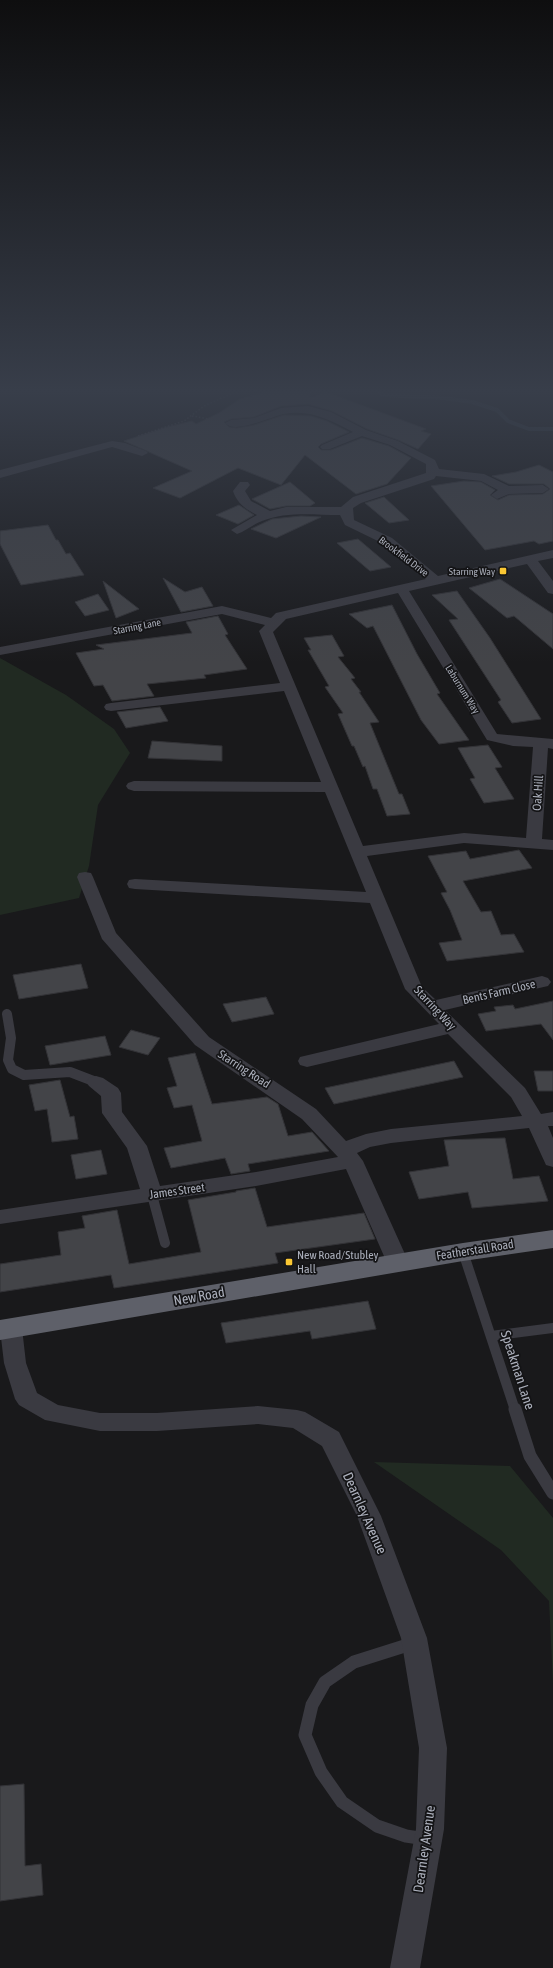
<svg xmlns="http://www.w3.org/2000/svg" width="553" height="1968" viewBox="0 0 553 1968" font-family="'Asap Condensed',sans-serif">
  <rect width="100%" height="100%" fill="#19191b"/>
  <path fill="#212a22" d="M0,658L66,695L114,729L130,753L98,805L89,866L79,898L0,915Z
    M374,1462L510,1466L553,1518V1684L549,1601L501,1550Z"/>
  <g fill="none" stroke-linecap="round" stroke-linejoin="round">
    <path stroke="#2e3740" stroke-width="4" d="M375,388L383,395L444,398L472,402L497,410L508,421L529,429H553"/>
  </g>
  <path fill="#434448" stroke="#333337" d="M279,388H311L310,398L326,392L426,429L421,431L431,434L418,449L398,440L367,429L332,411L308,404L281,406L254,417L231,419L224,422L229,427L237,428L254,425L284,415L311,416L327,421L349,432L321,444L318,447L321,450H331L362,438L389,446L411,458L387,484L356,494L305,455L281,485L238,468L180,498L153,488L192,471L124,441L167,427L192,421L196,424L219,413L240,399Z
    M539,465L553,472V541L539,544L534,541L485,550L431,486L464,481L481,482L495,490L490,495L498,500L509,495L543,494L550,489L544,484H509L492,476L516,472Z
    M290,482L315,503L310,506H286L270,509L252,499Z
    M384,497L409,520L389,523L365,503Z
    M239,505L254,515L238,524L216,515Z
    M301,516L321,517L276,538L251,529L272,519Z
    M48,525L56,540H58L66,554L70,553L84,575L21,585L0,544V531Z
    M358,539L391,567L370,571L337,543Z
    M163,578L185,592L202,587L213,606L181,612Z
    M500,579L553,614V649L514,616L507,618L469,588Z
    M103,581L139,609L116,618Z
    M457,591L490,638L541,719L512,723L498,702L501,700L449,620L458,619L432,595Z
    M98,594L109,610L85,616L75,602Z
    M392,605L417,654L440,693L437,694L469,740L439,744L421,720L373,626L367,628L349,614Z
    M218,616L228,634L225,635L247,669L204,675L206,678L147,684L154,696L112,701L103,685L94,686L76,653L104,649L96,645L192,633L186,622Z
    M332,635L344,656L338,657L355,678L351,679L361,692H359L379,722L370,723L399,794H402L410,814L387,816L377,789H373L365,766L363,767L354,746H352L338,714L343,713L325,687L329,686L308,650H311L304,638Z
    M160,707L168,721L126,728L117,712Z
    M152,741L222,746V761L148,758Z
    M488,745L502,767L495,768L514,799L484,803L470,779L475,778L458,748Z
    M519,850L532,868L463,881L481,912L491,911L501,935L514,934L524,952L447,961L439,943L462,940L450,910L441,893L447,892L428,856L466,851L470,859Z
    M81,964L88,988L19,999L13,975Z
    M266,997L274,1014L232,1022L223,1004Z
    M553,1001V1040L541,1024L486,1031L478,1014L496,1011L494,1007L513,1005L515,1009Z
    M131,1030L160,1038L148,1055L119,1047Z
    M105,1036L111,1055L50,1065L45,1046Z
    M195,1053L212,1104L267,1097L278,1104L288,1136L312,1132L329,1151L248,1164L250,1171L231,1174L225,1158L171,1168L164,1148L202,1141L192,1105L174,1108L167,1088L177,1086L168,1058Z
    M454,1061L463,1077L334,1104L325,1088Z
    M534,1071H553V1091H538Z
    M60,1080L70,1117L74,1116L78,1139L52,1142L47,1109L35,1111L29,1085Z
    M505,1138L513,1179L539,1176L548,1201L472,1208L468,1192L419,1199L409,1172L449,1166L444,1140Z
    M101,1150L107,1174L76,1179L71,1155Z
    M255,1188L267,1227L364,1213L375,1239L275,1253L278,1263L114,1288L111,1275L0,1292V1264L61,1255L58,1232L85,1228L82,1216L117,1210L129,1264L201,1252L188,1200L236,1192V1191Z
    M368,1301L376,1329L312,1339L310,1331L226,1343L221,1323Z
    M24,1784L25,1866L41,1864L43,1895L0,1901V1786Z"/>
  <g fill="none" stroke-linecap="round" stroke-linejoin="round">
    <path stroke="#404148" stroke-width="1.5" stroke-dasharray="1.5 2" stroke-linecap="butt" d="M192,416L215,420
      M138,436L184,421L204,406L244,388"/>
    <path stroke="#3a3a41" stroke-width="10" d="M7,1014L11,1038L8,1060L12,1069L24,1075L70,1072L96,1082
      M152,1195L165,1243
      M463,1252L515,1410
      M491,1336L553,1328"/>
    <path stroke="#3a3a41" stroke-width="13" d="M515,1409L530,1456L553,1493
      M414,1643L354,1662L325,1682L312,1705L305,1735L321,1772L342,1802L377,1826L406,1836L426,1839"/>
    <path fill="#3a3a41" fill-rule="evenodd" d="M308,406L331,412L366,430L398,441L435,460L439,469L484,474L509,486L543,485L549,489L543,493L509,494L497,499L491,495L498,490L481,481L436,476L434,479L361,503L353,508L354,520L392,538L438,576L553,550V558L538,561L553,581V594L548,593L527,564L409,591L497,734L553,739V749L548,748L542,839L553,840V850L464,843L367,856L422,987L436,1000L542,976L548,978L551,982L548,986L445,1010L525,1088L541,1114L553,1112V1126H548L553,1138V1167L546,1165L529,1128L391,1143L370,1147L357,1153L363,1161L409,1263L406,1269L398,1271L390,1269L387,1263L346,1169L256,1186L0,1224V1210L140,1189L127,1148L102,1113L101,1096L89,1086L86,1082L89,1078L96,1076L103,1078L118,1088L121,1093L122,1112L147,1146L160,1186L256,1172L338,1157L302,1119L195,1045L102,939L77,877L79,873L85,872L91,873L93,877L116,933L209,1037L316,1109L346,1141L366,1134L391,1129L522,1116L511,1097L448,1034L307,1067L300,1065L298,1061L300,1057L439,1024L405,989L370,903L135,889L129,888L127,884L129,880L135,879L366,892L325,792L134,791L128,789L126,786L128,783L134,781L321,782L284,691L111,711L106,710L104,707L106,704L111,703L280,683L259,631L265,625L222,614L0,655V647L222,606L271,618L276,613L426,579L384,544L345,525L340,515C315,515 286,511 262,521C253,524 246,531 237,534L231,530L257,515C245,509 237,503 233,491L240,482H248L250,485L245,491L251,501L270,511L286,507H341L353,497L426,473V464L390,445L362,436L330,449H322L320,447L322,445L353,432C330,420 310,409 284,414C272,416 235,435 225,423L231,420L254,418L281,408ZM398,593L487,740L513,746L533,747L526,838L464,833L363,846L273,632L286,619Z
      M112,441L125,443L146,451L148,453L142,456L112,447L0,478V470Z
      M11,1320L19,1322L22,1328L26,1363L37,1393L58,1405L100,1413H157L258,1406L297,1410L305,1412L339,1432L381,1516L427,1638L447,1748L444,1829L420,1968H390L416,1829L419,1748L401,1638L357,1516L322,1446L293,1428L258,1424L157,1431H100L45,1420L19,1405L15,1399L4,1363L0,1329L3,1322Z"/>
    <path fill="#5e6069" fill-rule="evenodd" d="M553,1230V1248L463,1261L0,1340V1320L463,1243Z"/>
  </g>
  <linearGradient id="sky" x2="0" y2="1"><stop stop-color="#0e0e0f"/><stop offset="0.59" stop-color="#383e4a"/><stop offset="1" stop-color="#383e4a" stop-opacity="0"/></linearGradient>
  <rect width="553" height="663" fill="url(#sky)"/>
  <g fill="#fac733" stroke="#141416" stroke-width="1.5">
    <rect x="499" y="567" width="8" height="8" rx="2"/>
    <rect x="285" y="1258" width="8" height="8" rx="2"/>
  </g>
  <g text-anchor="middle" stroke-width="3.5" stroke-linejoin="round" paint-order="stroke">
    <g font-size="10" fill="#abafbb" stroke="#141416">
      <text transform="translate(404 556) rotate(37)" y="4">Brookfield Drive</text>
      <text transform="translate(137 626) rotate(-11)" y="4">Starring Lane</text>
      <text transform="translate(463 689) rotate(58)" y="4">Laburnum Way</text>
    </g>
    <g font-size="10" fill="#abafbb" stroke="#141416" text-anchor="end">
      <text x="495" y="575">Starring Way</text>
    </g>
    <g font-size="12" fill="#abafbb" stroke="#141416">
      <text transform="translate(538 793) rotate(-86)" y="4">Oak Hill</text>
      <text transform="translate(499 992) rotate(-13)" y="4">Bents Farm Close</text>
      <text transform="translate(435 1008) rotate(47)" y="4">Starring Way</text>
      <text transform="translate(244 1069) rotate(33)" y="4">Starring Road</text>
      <text transform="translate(177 1191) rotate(-8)" y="4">James Street</text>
      <text transform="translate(475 1250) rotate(-9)" y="4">Featherstall Road</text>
    </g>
    <g font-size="12" fill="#abafbb" stroke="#141416" text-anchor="start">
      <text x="297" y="1259">New Road/Stubley<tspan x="297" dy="14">Hall</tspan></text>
    </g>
    <g font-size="14" fill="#abafbb" stroke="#141416">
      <text transform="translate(199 1296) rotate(-10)" y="5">New Road</text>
      <text transform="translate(518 1370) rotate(72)" y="5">Speakman Lane</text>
      <text transform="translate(365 1513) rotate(66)" y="5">Dearnley Avenue</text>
      <text transform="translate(424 1849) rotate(-82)" y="5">Dearnley Avenue</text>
    </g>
  </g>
</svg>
